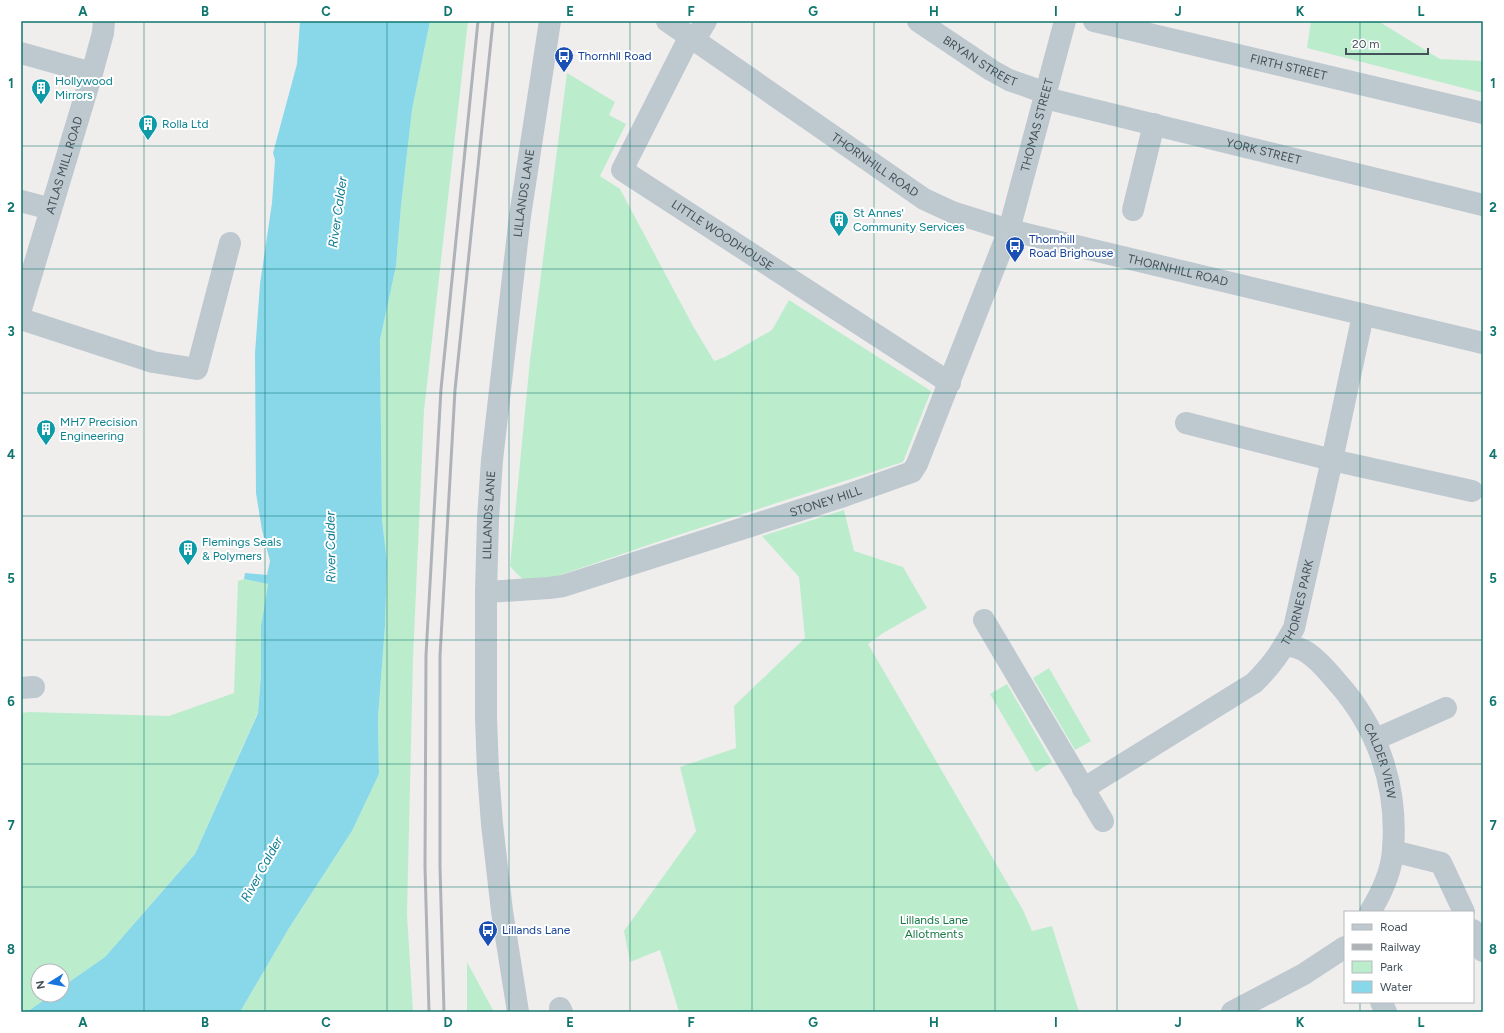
<svg xmlns="http://www.w3.org/2000/svg" width="1504" height="1033" viewBox="0 0 1504 1033" font-family="Figtree,sans-serif">
  <rect width="100%" height="100%" fill="#f0eded"/>
  <path fill="#bbedcd" d="M430,21H468L424,411L413,659L407,914L413,1012H240L289,928L352,831L379,774L378,718L385,626L387,562L382,520L380,340L396,266L401,206L412,110Z
    M1311,21H1378L1440,59L1483,61V93L1307,48Z
    M567,73L615,102L609,115L626,124L600,176L620,189L693,326L714,361L725,357L772,330L789,300L931,391L903,462L663,540L537,583C524,581 519,577 510,566L530,360Z
    M844,510L854,551L903,567L927,608L883,633L868,644L1023,910L1032,931L1052,926L1079,1012H679L660,950L630,962L624,931L696,831L680,767L736,748L734,706L805,638L799,577L762,536Z
    M244,579L268,584L261,626V675L258,712L195,854L105,957L62,987V971H38V995H51L27,1012H21V713L29,712L169,716L234,693L238,581Z
    M1049,668L1091,741L1075,750L1033,678Z
    M1007,684L1052,762L1036,772L990,694Z
    M467,962L494,1012H467Z"/>
  <path fill="#88d8ea" d="M300,21H430L412,110L401,206L396,266L380,340L382,520L387,562L385,626L378,718L379,774L352,831L289,928L240,1012H27L51,995H62V987L105,957L195,854L258,713L261,675V626L268,584L244,579L245,573L267,575L270,561L262,530L256,493L255,353L260,284L272,203L275,160L273,153L297,64Z"/>
  <g fill="none" stroke-linecap="round" stroke-linejoin="round">
    <g stroke="#bdc8cf" stroke-width="22">
      <path id="s1" d="M667,21L924,199L952,212L1009,230L1483,343"/>
      <path id="s2" d="M918,21L991,70L1009,80L1046,93"/>
      <path id="s3" d="M1094,21L1483,113"/>
      <path id="s4" d="M690,36L622,170L950,383"/>
      <path d="M695,39L706,21"/>
      <path d="M21,53L92,73"/>
      <path id="s5" d="M1045,98L1483,205"/>
      <path d="M21,201L51,209"/>
      <path d="M1133,210L1154,124"/>
      <path id="s6" d="M21,309L92,73L103,33L104,21"/>
      <path d="M21,319L153,362L197,369L230,243"/>
      <path d="M1186,423L1332,460L1472,491"/>
      <path id="s7" d="M486,592L549,588L563,586L844,496L912,472L917,464L1009,230L1065,21"/>
      <path d="M984,620L1103,821"/>
      <path id="s8" d="M1285,644C1291,646 1297,647 1303,650C1316,657 1327,670 1336,681C1378,727 1398,787 1393,849C1392,871 1381,894 1370,912"/>
      <path d="M21,688L34,687"/>
      <path d="M1376,739L1446,708"/>
      <path id="s9" d="M1083,789L1254,683C1273,664 1281,652 1294,628L1332,460L1363,315"/>
      <path d="M1393,851L1441,863L1464,912"/>
      <path d="M1473,930L1483,951"/>
      <path d="M1381,1002L1386,1012"/>
      <path d="M560,1008L562,1012"/>
      <path id="s10" d="M518,1012L502,911L492,824L488,771L486,718V592L488,519L492,460L520,216L550,21"/>
      <path d="M1232,1012L1304,974L1345,947"/>
    </g>
    <path stroke="#afb2b7" stroke-width="3" d="M429,1012L425,867L426,655L441,389L478,21
      M444,1012L440,867V656L455,390L493,21"/>
  </g>
  <path fill="none" stroke="#0f766e" stroke-width="1" stroke-opacity="0.55" d="M144,21V1012M265,21V1012M387,21V1012M509,21V1012M630,21V1012M752,21V1012M874,21V1012M995,21V1012M1117,21V1012M1239,21V1012M1360,21V912M21,146H1483M21,269H1483M21,393H1483M21,516H1483M21,640H1483M21,764H1483M21,887H1483M1360,1002V1012"/>
  <defs>
    <symbol id="bus-pin" viewBox="-11 -11 22 30"><path d="M0 17L-7.5 6A9.5 9.5 0 1 1 7.5 6Z" fill="#1a4fb4" stroke="#fff"/><path d="M-5-6H5V4H4V6H2V4H-2V6H-4V4H-5ZM-3.5-4V0h7V-4ZM-3.5 1.2v1.5H-2V1.2ZM2 1.2v1.5H3.5V1.2Z" fill="#fff"/></symbol>
    <symbol id="building-pin" viewBox="-11 -11 22 30"><path d="M0 17L-7.5 6A9.5 9.5 0 1 1 7.5 6Z" fill="#0f9aa8" stroke="#fff"/><path d="M-4-6H4V6H1V3H-1V6H-4ZM-2.5-4.3h1.7v1.8h-1.7ZM.8-4.3h1.7v1.8H.8ZM-2.5-1h1.7V.8h-1.7ZM.8-1h1.7V.8H.8Z" fill="#fff"/></symbol>
  </defs>
  <g fill-rule="evenodd">
    <use href="#bus-pin" x="553" y="45" width="22" height="30"/>
    <use href="#building-pin" x="30" y="77" width="22" height="30"/>
    <use href="#building-pin" x="137" y="113" width="22" height="30"/>
    <use href="#building-pin" x="828" y="209" width="22" height="30"/>
    <use href="#bus-pin" x="1004" y="235" width="22" height="30"/>
    <use href="#building-pin" x="35" y="418" width="22" height="30"/>
    <use href="#building-pin" x="177" y="538" width="22" height="30"/>
    <use href="#bus-pin" x="477" y="919" width="22" height="30"/>
  </g>
  <g text-anchor="middle" stroke-width="4" stroke-linejoin="round" paint-order="stroke">
    <g font-size="12" fill="#164399" stroke="#fff" text-anchor="start">
      <text x="578" y="60">Thornhll Road</text>
      <text x="1029" y="243">Thornhill<tspan x="1029" dy="14">Road Brighouse</tspan></text>
      <text x="502" y="934">Lillands Lane</text>
    </g>
    <g font-size="12" fill="#45515a" stroke="#fff">
      <text dy="4" stroke="none"><textPath href="#s2" startOffset="74">BRYAN STREET</textPath></text>
      <text dy="4" stroke="none"><textPath href="#s3" startOffset="200">FIRTH STREET</textPath></text>
      <text dy="4" stroke="none"><textPath href="#s7" startOffset="814">THOMAS STREET</textPath></text>
      <text dy="4" stroke="none"><textPath href="#s5" startOffset="225">YORK STREET</textPath></text>
      <text dy="4" stroke="none"><textPath href="#s6" startOffset="150">ATLAS MILL ROAD</textPath></text>
      <text dy="4" stroke="none"><textPath href="#s1" startOffset="253">THORNHILL ROAD</textPath></text>
      <text dy="4" stroke="none"><textPath href="#s10" startOffset="823">LILLANDS LANE</textPath></text>
      <text dy="4" stroke="none"><textPath href="#s4" startOffset="270">LITTLE WOODHOUSE</textPath></text>
      <text dy="4" stroke="none"><textPath href="#s1" startOffset="577">THORNHILL ROAD</textPath></text>
      <text dy="4" stroke="none"><textPath href="#s7" startOffset="353">STONEY HILL</textPath></text>
      <text dy="4" stroke="none"><textPath href="#s10" startOffset="499">LILLANDS LANE</textPath></text>
      <text dy="4" stroke="none"><textPath href="#s9" startOffset="295">THORNES PARK</textPath></text>
      <text dy="4" stroke="none"><textPath href="#s8" startOffset="157">CALDER VIEW</textPath></text>
    </g>
    <g font-size="12" fill="#0d838f" stroke="#fff" text-anchor="start">
      <text x="55" y="85">Hollywood<tspan x="55" dy="14">Mirrors</tspan></text>
      <text x="162" y="128">Rolla Ltd</text>
      <text x="853" y="217">St Annes'<tspan x="853" dy="14">Community Services</tspan></text>
      <text x="60" y="426">MH7 Precision<tspan x="60" dy="14">Engineering</tspan></text>
      <text x="202" y="546">Flemings Seals<tspan x="202" dy="14">&amp; Polymers</tspan></text>
    </g>
    <g font-size="12" fill="#187946" stroke="#fff">
      <text x="934" y="924">Lillands Lane<tspan x="934" dy="14">Allotments</tspan></text>
    </g>
    <g font-size="13" font-style="italic" fill="#0e7d95" stroke="#fff">
      <text transform="translate(337 212) rotate(-82)" y="5">River Calder</text>
      <text transform="translate(330 547) rotate(-91)" y="5">River Calder</text>
      <text transform="translate(261 869) rotate(-61)" y="5">River Calder</text>
    </g>
  </g>
  <rect width="1504" height="1033" fill="none" stroke="#ffffff" stroke-width="44"/>
  <rect x="1344" y="911" width="130" height="92" fill="#ffffff" stroke="#b5b9bd"/>
  <rect x="1352" y="924" width="20" height="6" fill="#bdc8cf" stroke="#b5b9bd"/>
  <text x="1380" y="931" font-size="12" fill="#45515a">Road</text>
  <rect x="1352" y="944" width="20" height="6" fill="#afb2b7" stroke="#b5b9bd"/>
  <text x="1380" y="951" font-size="12" fill="#45515a">Railway</text>
  <rect x="1352" y="961" width="20" height="12" fill="#bbedcd" stroke="#b5b9bd"/>
  <text x="1380" y="971" font-size="12" fill="#45515a">Park</text>
  <rect x="1352" y="981" width="20" height="12" fill="#88d8ea" stroke="#b5b9bd"/>
  <text x="1380" y="991" font-size="12" fill="#45515a">Water</text>
  <g transform="translate(50 983) rotate(259)"><circle r="19" fill="#ffffff" stroke="#b5b9bd"/>
  <path d="M0-3L7 15L0 10L-7 15Z" fill="#1b74db"/>
  <text y="-6" font-size="11" font-weight="bold" text-anchor="middle" fill="#45515a">N</text>
  </g>
  <path d="M1346 48v6h82v-6" fill="none" stroke="#45515a" stroke-width="2"/>
  <text x="1352" y="48" font-size="12" fill="#45515a" stroke="#ffffff" stroke-width="3" paint-order="stroke">20 m</text>
  <rect x="22" y="22" width="1460" height="989" fill="none" stroke="#0f766e" stroke-width="1.5"/>
  <g font-size="13" text-anchor="middle" font-weight="bold" fill="#0f766e">
    <text x="83" y="16">A</text>
    <text x="205" y="16">B</text>
    <text x="326" y="16">C</text>
    <text x="448" y="16">D</text>
    <text x="570" y="16">E</text>
    <text x="691" y="16">F</text>
    <text x="813" y="16">G</text>
    <text x="934" y="16">H</text>
    <text x="1056" y="16">I</text>
    <text x="1178" y="16">J</text>
    <text x="1300" y="16">K</text>
    <text x="1421" y="16">L</text>
    <text x="11" y="88">1</text>
    <text x="1493" y="88">1</text>
    <text x="11" y="212">2</text>
    <text x="1493" y="212">2</text>
    <text x="11" y="336">3</text>
    <text x="1493" y="336">3</text>
    <text x="11" y="459">4</text>
    <text x="1493" y="459">4</text>
    <text x="11" y="583">5</text>
    <text x="1493" y="583">5</text>
    <text x="11" y="706">6</text>
    <text x="1493" y="706">6</text>
    <text x="11" y="830">7</text>
    <text x="1493" y="830">7</text>
    <text x="11" y="954">8</text>
    <text x="1493" y="954">8</text>
    <text x="83" y="1027">A</text>
    <text x="205" y="1027">B</text>
    <text x="326" y="1027">C</text>
    <text x="448" y="1027">D</text>
    <text x="570" y="1027">E</text>
    <text x="691" y="1027">F</text>
    <text x="813" y="1027">G</text>
    <text x="934" y="1027">H</text>
    <text x="1056" y="1027">I</text>
    <text x="1178" y="1027">J</text>
    <text x="1300" y="1027">K</text>
    <text x="1421" y="1027">L</text>
  </g>
</svg>
